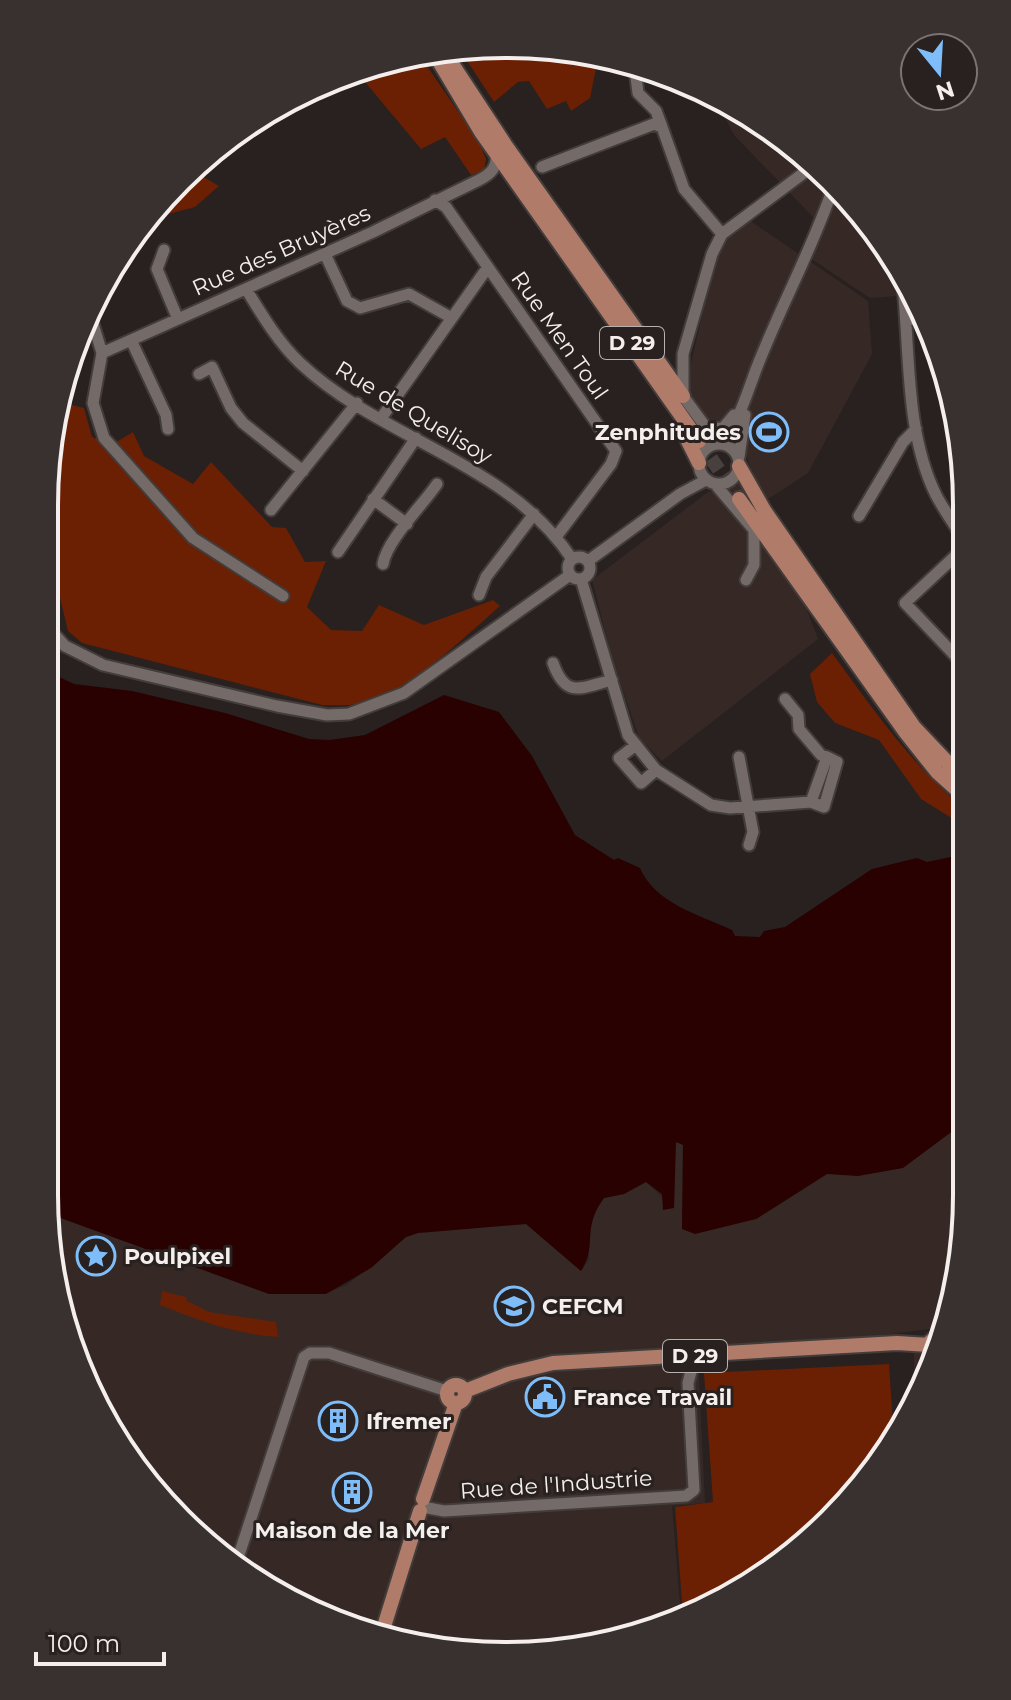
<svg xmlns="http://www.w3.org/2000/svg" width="1011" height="1700" viewBox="0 0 1011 1700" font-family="Montserrat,sans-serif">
  <rect width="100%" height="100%" fill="#28211f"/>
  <path fill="#362925" d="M724,106L762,122L852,201L905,274L908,281L897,296L870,298L801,252L813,217L734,135L720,108Z
    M749,220L868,301L872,354L808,473L765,501L818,639L662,761L639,738L612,658L592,580L708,492L733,487L745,480L751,469L745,451L724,421L708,420L689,393L691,363L715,259L728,237Z
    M966,1129V1225L946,1327L698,1358L705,1503L672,1506L681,1617L654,1631L506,1656L358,1632L225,1561L139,1475L68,1342L47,1213L269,1294L326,1293L347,1285L406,1237L418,1233L526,1224L581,1271L589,1259L590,1216L604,1198L624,1194L646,1182L674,1208L675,1142L683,1144L682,1228L756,1219L827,1174H869L950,1133Z
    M941,1346L914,1401V1348Z"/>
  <path fill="#6b1f03" d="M418,53L479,142L486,159L484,170L471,175L445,137L421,149L360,76Z
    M462,53H596L599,54L590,98L571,111L566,101L547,109L529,81L518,82L494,102Z
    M197,173L219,186L195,207L153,218Z
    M60,402L84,408L92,437L113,444L133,432L144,456L193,484L211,462L272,527L286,528L305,562L326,561L307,607L331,630L362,631L379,605L424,625L493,600L500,606C467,635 403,697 359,704C347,706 334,705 322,705L82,643L68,631L45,536V475Z
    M832,653C873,709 912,766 966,810V827L921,799L879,740L835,723L817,702L810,674Z
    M162,1291L186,1297L187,1301L209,1312L276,1322L278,1337C235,1334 200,1321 160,1305Z
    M889,1364L894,1440L889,1451C847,1496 795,1574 732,1579V1590L683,1616L675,1507L713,1502L704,1373Z"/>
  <path fill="#290100" d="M45,661L57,676L74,684L132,691L225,713L309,739L330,740L365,735L444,695L499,712L532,756L575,835L614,860L618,858L640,868C655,903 697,914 732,930L735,936L760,937L764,931L785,927L872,869L917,858L927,862L955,856L966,864V1129L950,1133L903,1168L858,1176L827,1174L756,1219L695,1234L682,1229L683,1145L676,1142L674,1208L663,1210L662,1194L646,1182L624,1194L604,1198C581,1229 598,1245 581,1271L526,1224L418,1233L406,1237L371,1268L326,1294H269L47,1213L44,1194Z"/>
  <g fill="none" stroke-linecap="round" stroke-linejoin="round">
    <path stroke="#47403e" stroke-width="14" stroke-dasharray="14 7" stroke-linecap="butt" d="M699,441L739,499"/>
    <defs>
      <path id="minor" d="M635,69L638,93L656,111L662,127
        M542,167L654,124L662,127L684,189L722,234
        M435,200L446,207L616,451L611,464L556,537
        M164,250L157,269L177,317
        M325,254L347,301L360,308L409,294L450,317
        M901,269C911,343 903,428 936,495C945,512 956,527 966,543
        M246,289C262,315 278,342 300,363C382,440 508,462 572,559
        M90,314L102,353L373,232L479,180C491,174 498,167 496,153
        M907,321L923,315
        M131,340L166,415L168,429
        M102,353L93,403L104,438L193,538L283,596
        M199,374L212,367L231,408L243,423L303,471
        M382,417L488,267
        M707,429L723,428L734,415
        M699 464a20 20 0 1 1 40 0a20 20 0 1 1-40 0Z
        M718,444L683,396V354L712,254L722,234L813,166
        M722,444C739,422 747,393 757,367C781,305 813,248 834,185
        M739,457L745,415
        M715,484L754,530V565L746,580
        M373,499L407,524
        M271,510L357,403
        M859,516L903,442L916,429
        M966,546L905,603L966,667
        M338,552L416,438
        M568 568a11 11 0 1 1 22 0a11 11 0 1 1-22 0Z
        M588,561L680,494L706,480
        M383,564C387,540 422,506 437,484
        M581,579L628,735L656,770L711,805L730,808L811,802L827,757L821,755L799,729L798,715L785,699
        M479,595L486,577L534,514
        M45,624L65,646L103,665L277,706L327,715L349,714L404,693L570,575
        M553,663C566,699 580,688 612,680
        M636,745L619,758L641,783L656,770
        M739,757L753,832L749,845
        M811,802L824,807L837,762L827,757
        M428,1508L444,1511L686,1496L694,1490L688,1383L695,1356
        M235,1567L304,1357L310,1353H329L447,1391"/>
      <path id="major" d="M434,53L481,132L699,441
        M445,53L506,146L683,396
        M683,431L699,463
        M739,466L764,510L914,727L966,782
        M739,499L906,733L937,772L966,798
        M937,1354L931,1351L929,1343L935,1338L943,1341
        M447 1394a9 9 0 1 1 18 0a9 9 0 1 1-18 0Z
        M465,1391L508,1374L553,1363L897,1343L929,1345
        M423,1499L456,1403
        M382,1633L420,1511"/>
    </defs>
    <use href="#minor" stroke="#423c3a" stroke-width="15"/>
    <use href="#major" stroke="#423c3a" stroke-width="18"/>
    <use href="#minor" stroke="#746b69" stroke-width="11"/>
    <use href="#major" stroke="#b17b6a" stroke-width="14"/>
  </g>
  <defs>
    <symbol id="stadium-ring" viewBox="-11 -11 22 22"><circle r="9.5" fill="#28211f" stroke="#7ebdf9" stroke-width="1.5"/><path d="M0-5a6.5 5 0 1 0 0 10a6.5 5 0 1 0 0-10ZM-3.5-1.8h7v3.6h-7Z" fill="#7ebdf9"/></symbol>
    <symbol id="sight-ring" viewBox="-11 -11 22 22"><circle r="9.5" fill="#28211f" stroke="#7ebdf9" stroke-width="1.5"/><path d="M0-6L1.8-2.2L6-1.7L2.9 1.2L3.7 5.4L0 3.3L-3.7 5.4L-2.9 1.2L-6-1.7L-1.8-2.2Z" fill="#7ebdf9"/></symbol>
    <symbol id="university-ring" viewBox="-11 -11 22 22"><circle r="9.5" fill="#28211f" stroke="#7ebdf9" stroke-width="1.5"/><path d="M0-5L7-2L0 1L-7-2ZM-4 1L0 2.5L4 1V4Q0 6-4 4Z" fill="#7ebdf9"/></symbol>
    <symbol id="civic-ring" viewBox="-11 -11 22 22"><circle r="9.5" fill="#28211f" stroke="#7ebdf9" stroke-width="1.5"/><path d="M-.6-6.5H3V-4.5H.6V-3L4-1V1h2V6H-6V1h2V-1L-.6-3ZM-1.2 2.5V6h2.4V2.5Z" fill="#7ebdf9"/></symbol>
    <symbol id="building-ring" viewBox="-11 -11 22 22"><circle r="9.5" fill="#28211f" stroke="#7ebdf9" stroke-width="1.5"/><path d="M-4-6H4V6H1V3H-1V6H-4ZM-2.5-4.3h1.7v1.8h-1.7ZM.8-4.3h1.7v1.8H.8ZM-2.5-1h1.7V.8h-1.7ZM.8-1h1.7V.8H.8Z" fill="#7ebdf9"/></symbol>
  </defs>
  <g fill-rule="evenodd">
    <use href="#stadium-ring" x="747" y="410" width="44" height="44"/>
    <use href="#sight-ring" x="74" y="1234" width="44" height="44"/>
    <use href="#university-ring" x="492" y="1284" width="44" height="44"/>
    <use href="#civic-ring" x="523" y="1375" width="44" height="44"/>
    <use href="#building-ring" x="316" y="1399" width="44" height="44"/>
    <use href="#building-ring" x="330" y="1470" width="44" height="44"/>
  </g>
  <g text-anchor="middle" stroke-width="6" stroke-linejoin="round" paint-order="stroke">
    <g fill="#28211f" stroke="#b7b1af" stroke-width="2">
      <rect x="600" y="327" width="64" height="32" rx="6"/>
      <rect x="663" y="1340" width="64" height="32" rx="6"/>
    </g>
    <g font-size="20" font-weight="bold" fill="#f4efed">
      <text x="632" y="350">D 29</text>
      <text x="695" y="1363">D 29</text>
    </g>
    <g font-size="22" fill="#f4efed" stroke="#28211f">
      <text transform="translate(281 250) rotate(-24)" y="8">Rue des Bruyères</text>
      <text transform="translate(560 335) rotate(55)" y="8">Rue Men Toul</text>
      <text transform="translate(414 412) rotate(31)" y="8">Rue de Quelisoy</text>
      <text transform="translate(556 1484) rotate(-4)" y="8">Rue de l'Industrie</text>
    </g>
    <g font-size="22" font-weight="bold" fill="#f4efed" stroke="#28211f" text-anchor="start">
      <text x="741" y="440" text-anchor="end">Zenphitudes</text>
      <text x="124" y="1264">Poulpixel</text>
      <text x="542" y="1314">CEFCM</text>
      <text x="573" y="1405">France Travail</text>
      <text x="366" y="1429">Ifremer</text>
      <text x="352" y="1538" text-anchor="middle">Maison de la Mer</text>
    </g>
  </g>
  <path d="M0 0H1011V1700H0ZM505 58H506A447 447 0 0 1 953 505V1195A447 447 0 0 1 506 1642H505A447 447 0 0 1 58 1195V505A447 447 0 0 1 505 58Z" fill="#38312f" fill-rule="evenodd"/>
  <path fill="none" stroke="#f4efed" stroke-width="4" d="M505 58H506A447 447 0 0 1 953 505V1195A447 447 0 0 1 506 1642H505A447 447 0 0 1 58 1195V505A447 447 0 0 1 505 58Z"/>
  <g transform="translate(939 72) rotate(162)"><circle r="38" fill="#28211f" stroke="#7a7371" stroke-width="2"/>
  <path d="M0-6L14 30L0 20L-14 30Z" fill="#7ebdf9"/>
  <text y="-12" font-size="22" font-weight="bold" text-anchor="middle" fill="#f4efed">N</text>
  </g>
  <path d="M36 1652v12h128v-12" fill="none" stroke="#f4efed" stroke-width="4"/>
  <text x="48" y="1652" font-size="24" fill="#f4efed" stroke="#28211f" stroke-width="6" paint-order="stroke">100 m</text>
</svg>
